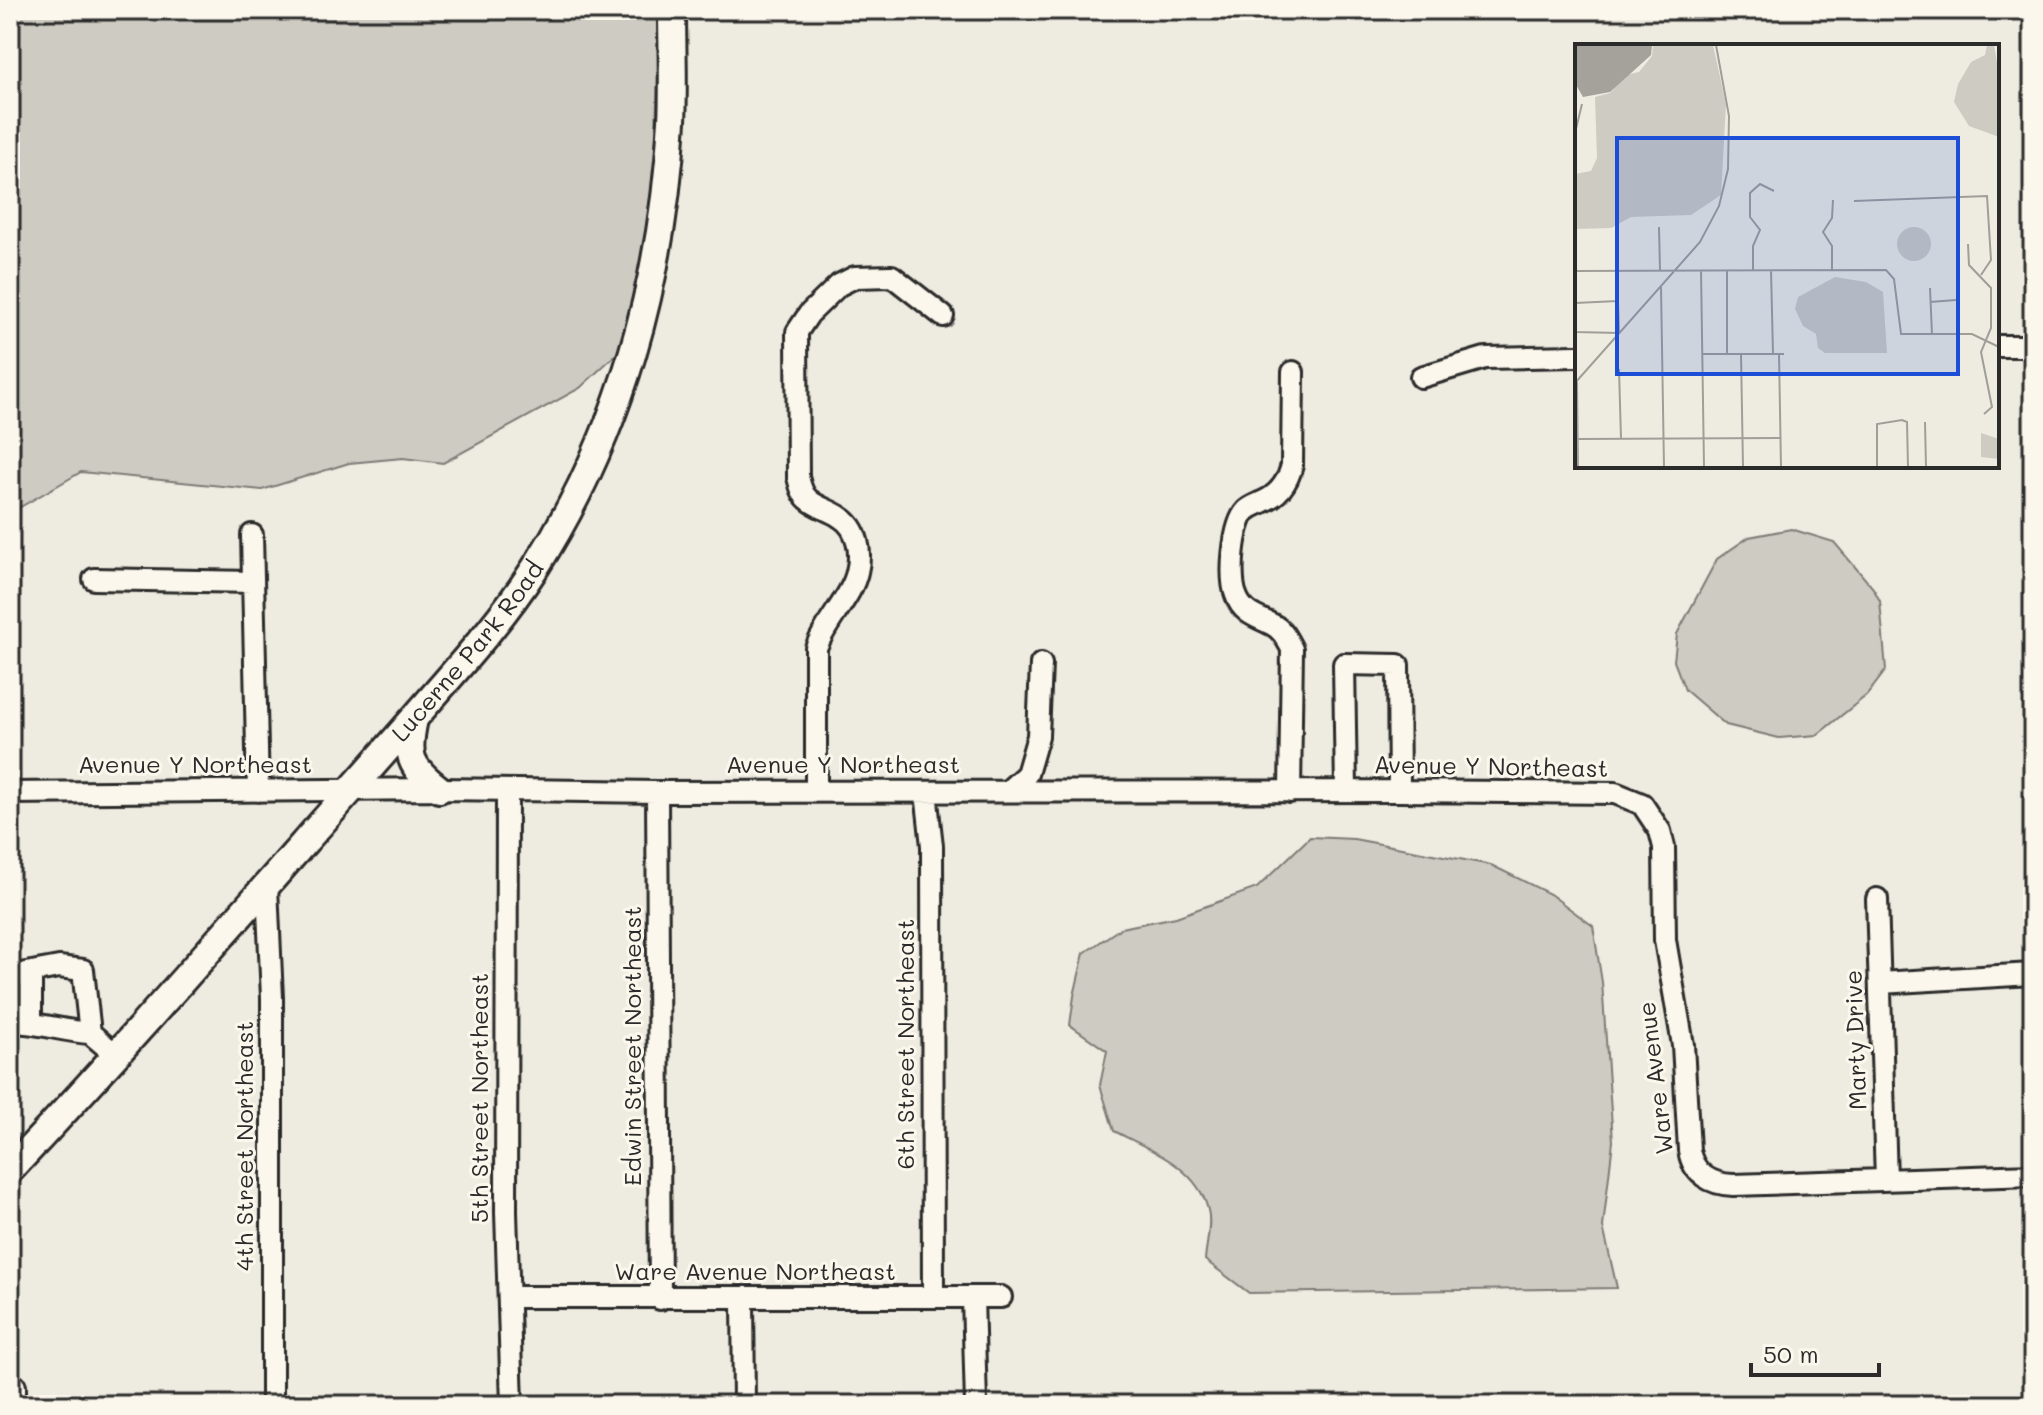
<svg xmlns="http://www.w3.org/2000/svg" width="2043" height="1415" viewBox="0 0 2043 1415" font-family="Mali,sans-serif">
  <rect width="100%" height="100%" fill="#eeebe0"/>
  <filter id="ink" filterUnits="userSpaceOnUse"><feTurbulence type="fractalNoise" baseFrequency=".0125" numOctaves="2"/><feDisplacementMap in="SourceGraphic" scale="16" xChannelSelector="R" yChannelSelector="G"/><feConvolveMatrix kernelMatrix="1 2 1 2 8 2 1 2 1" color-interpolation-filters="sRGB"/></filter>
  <g filter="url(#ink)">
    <path fill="#cecbc2" stroke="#7c7b76" stroke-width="2" d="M10,10H660L653,225L626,345L580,388L443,463L403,458L349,463L262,490L81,472L10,513Z
      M1791,529L1834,542L1873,588L1880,601L1886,670L1867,695L1817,735L1779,738L1726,725L1685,690L1674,661L1677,634L1717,559L1749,537Z
      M1310,837L1354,839L1491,865L1550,894L1593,926L1602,982L1613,1141L1603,1227L1617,1288L1249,1293L1205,1260C1206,1245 1212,1224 1208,1210C1198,1167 1149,1149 1114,1131L1100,1085L1107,1051L1070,1025L1074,996L1084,953L1121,928L1176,917L1257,888Z"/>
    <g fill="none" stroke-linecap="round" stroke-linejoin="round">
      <defs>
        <path id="minor" d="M1997,346H2033
          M1421,377L1485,358L1577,356
          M252,535L258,791
          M94,579L253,582
          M507,791L506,1212L512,1405
          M816,791V648C826,621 852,596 857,572C862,552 858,528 840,517C830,510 816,507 808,499C802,494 800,485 798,477L797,332L809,314L839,285L855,277L892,276L943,316
          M1008,791L1027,774L1038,736L1041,664
          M1346,791L1344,664L1398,665L1399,791
          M657,792L660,1299
          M926,792L932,846L933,1297
          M1290,792L1292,649C1287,640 1283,630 1273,625C1258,617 1242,614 1236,595C1229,578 1233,525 1246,511C1251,506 1256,505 1262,502C1279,495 1288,482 1292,465L1293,372
          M10,793L439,789L657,792L1399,791L1615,793L1642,804L1660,831L1664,847L1665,940L1683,1045L1689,1150C1693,1174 1710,1184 1733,1185L2033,1175
          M267,887L272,998V1405
          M1877,899L1886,1179
          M31,972V1022
          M10,976L59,967L83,970L90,1033L116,1055
          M1880,983L2032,974
          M10,1022C37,1022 62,1031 90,1033
          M510,1297H1001
          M973,1297L976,1405
          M743,1299L744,1405
          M15,1386V1405"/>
        <g id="major">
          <path d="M414,719C406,756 409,766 439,789"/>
          <path id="s1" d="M10,1170C110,1064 206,954 303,844C347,794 392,744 436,693C471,653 506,613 535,568C621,434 663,279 672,121C674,84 672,47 672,10"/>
        </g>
      </defs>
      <use href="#minor" stroke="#2b2b2b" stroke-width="26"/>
      <use href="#major" stroke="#2b2b2b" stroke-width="32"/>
      <use href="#minor" stroke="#fbf7ec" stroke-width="20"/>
      <use href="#major" stroke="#fbf7ec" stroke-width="26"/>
    </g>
  </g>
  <g text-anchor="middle" stroke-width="6" stroke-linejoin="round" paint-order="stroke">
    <g font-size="24" fill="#2b2b2b" stroke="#fbf7ec">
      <text dy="8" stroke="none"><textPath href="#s1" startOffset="692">Lucerne Park Road</textPath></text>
      <text x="195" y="773">Avenue Y Northeast</text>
      <text x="843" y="773">Avenue Y Northeast</text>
      <text transform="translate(1491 767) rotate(1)" y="8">Avenue Y Northeast</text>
      <text transform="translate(1856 1040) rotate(-92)" y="8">Marty Drive</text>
      <text transform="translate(906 1044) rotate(-90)" y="8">6th Street Northeast</text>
      <text transform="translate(633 1046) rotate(-90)" y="8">Edwin Street Northeast</text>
      <text transform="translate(1656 1078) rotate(-97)" y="8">Ware Avenue</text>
      <text transform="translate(480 1098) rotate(-90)" y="8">5th Street Northeast</text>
      <text transform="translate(245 1146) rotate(-90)" y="8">4th Street Northeast</text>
      <text x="755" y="1280">Ware Avenue Northeast</text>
    </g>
  </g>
  <g transform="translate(1575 44)">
    <rect width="424" height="424" fill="#eeebe0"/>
    <path d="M78,1H138L151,60L146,151L116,171L56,173L36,184L0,185V130L16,127L22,114L20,53L35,49L51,31L64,28L77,12ZM412,1H419L424,30V93L394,82L379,58L383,40L396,18L410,11ZM322 200a17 17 0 1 1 34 0a17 17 0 1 1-34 0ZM260,233L291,238L308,248L312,309H250L243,304L241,290L228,282L220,265L223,253ZM406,389L424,395V415L406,413Z" fill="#cecbc2"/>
    <path d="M0,1H77L76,11L35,48L8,53L0,39Z" fill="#a4a29a"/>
    <path fill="none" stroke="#a09e98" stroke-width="2" d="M0,89L7,60M279,157L412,152L416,216L406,231M84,183L85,226M393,200L394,221L416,244V284L406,308L417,363L409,370M126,226L129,423M152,226V311M178,226V202L185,186L175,173V149L185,140L199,147M196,226L198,310M257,226V202L248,188L257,174L258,156M0,227L311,226L319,235L326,290H397L424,303M0,243L1,288M86,243L89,423M355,244L357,291M355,258L381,256M0,259L43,257M0,288L44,289L42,226M127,310H209M166,310L168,423M204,310L206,423M44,325L46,395M2,338L3,423M0,339L125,198L144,162L153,125L154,72L141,1M350,378L351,423M3,395L206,394M302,423V380L327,376L332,378L333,423"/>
    <path fill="#1d4ed8" fill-opacity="0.15" stroke="#1d4ed8" stroke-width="4" d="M42,94H383V330H42Z"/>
    <rect width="424" height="424" fill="none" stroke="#2b2b2b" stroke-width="4"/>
  </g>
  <rect width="2043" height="1415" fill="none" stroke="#fbf7ec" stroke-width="40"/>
  <rect x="20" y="20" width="2003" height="1375" fill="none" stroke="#2b2b2b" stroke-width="3" filter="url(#ink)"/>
  <path d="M1751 1363v12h128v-12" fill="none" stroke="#2b2b2b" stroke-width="4"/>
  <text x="1763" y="1363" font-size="24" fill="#2b2b2b" stroke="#fbf7ec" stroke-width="6" paint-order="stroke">50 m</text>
</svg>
